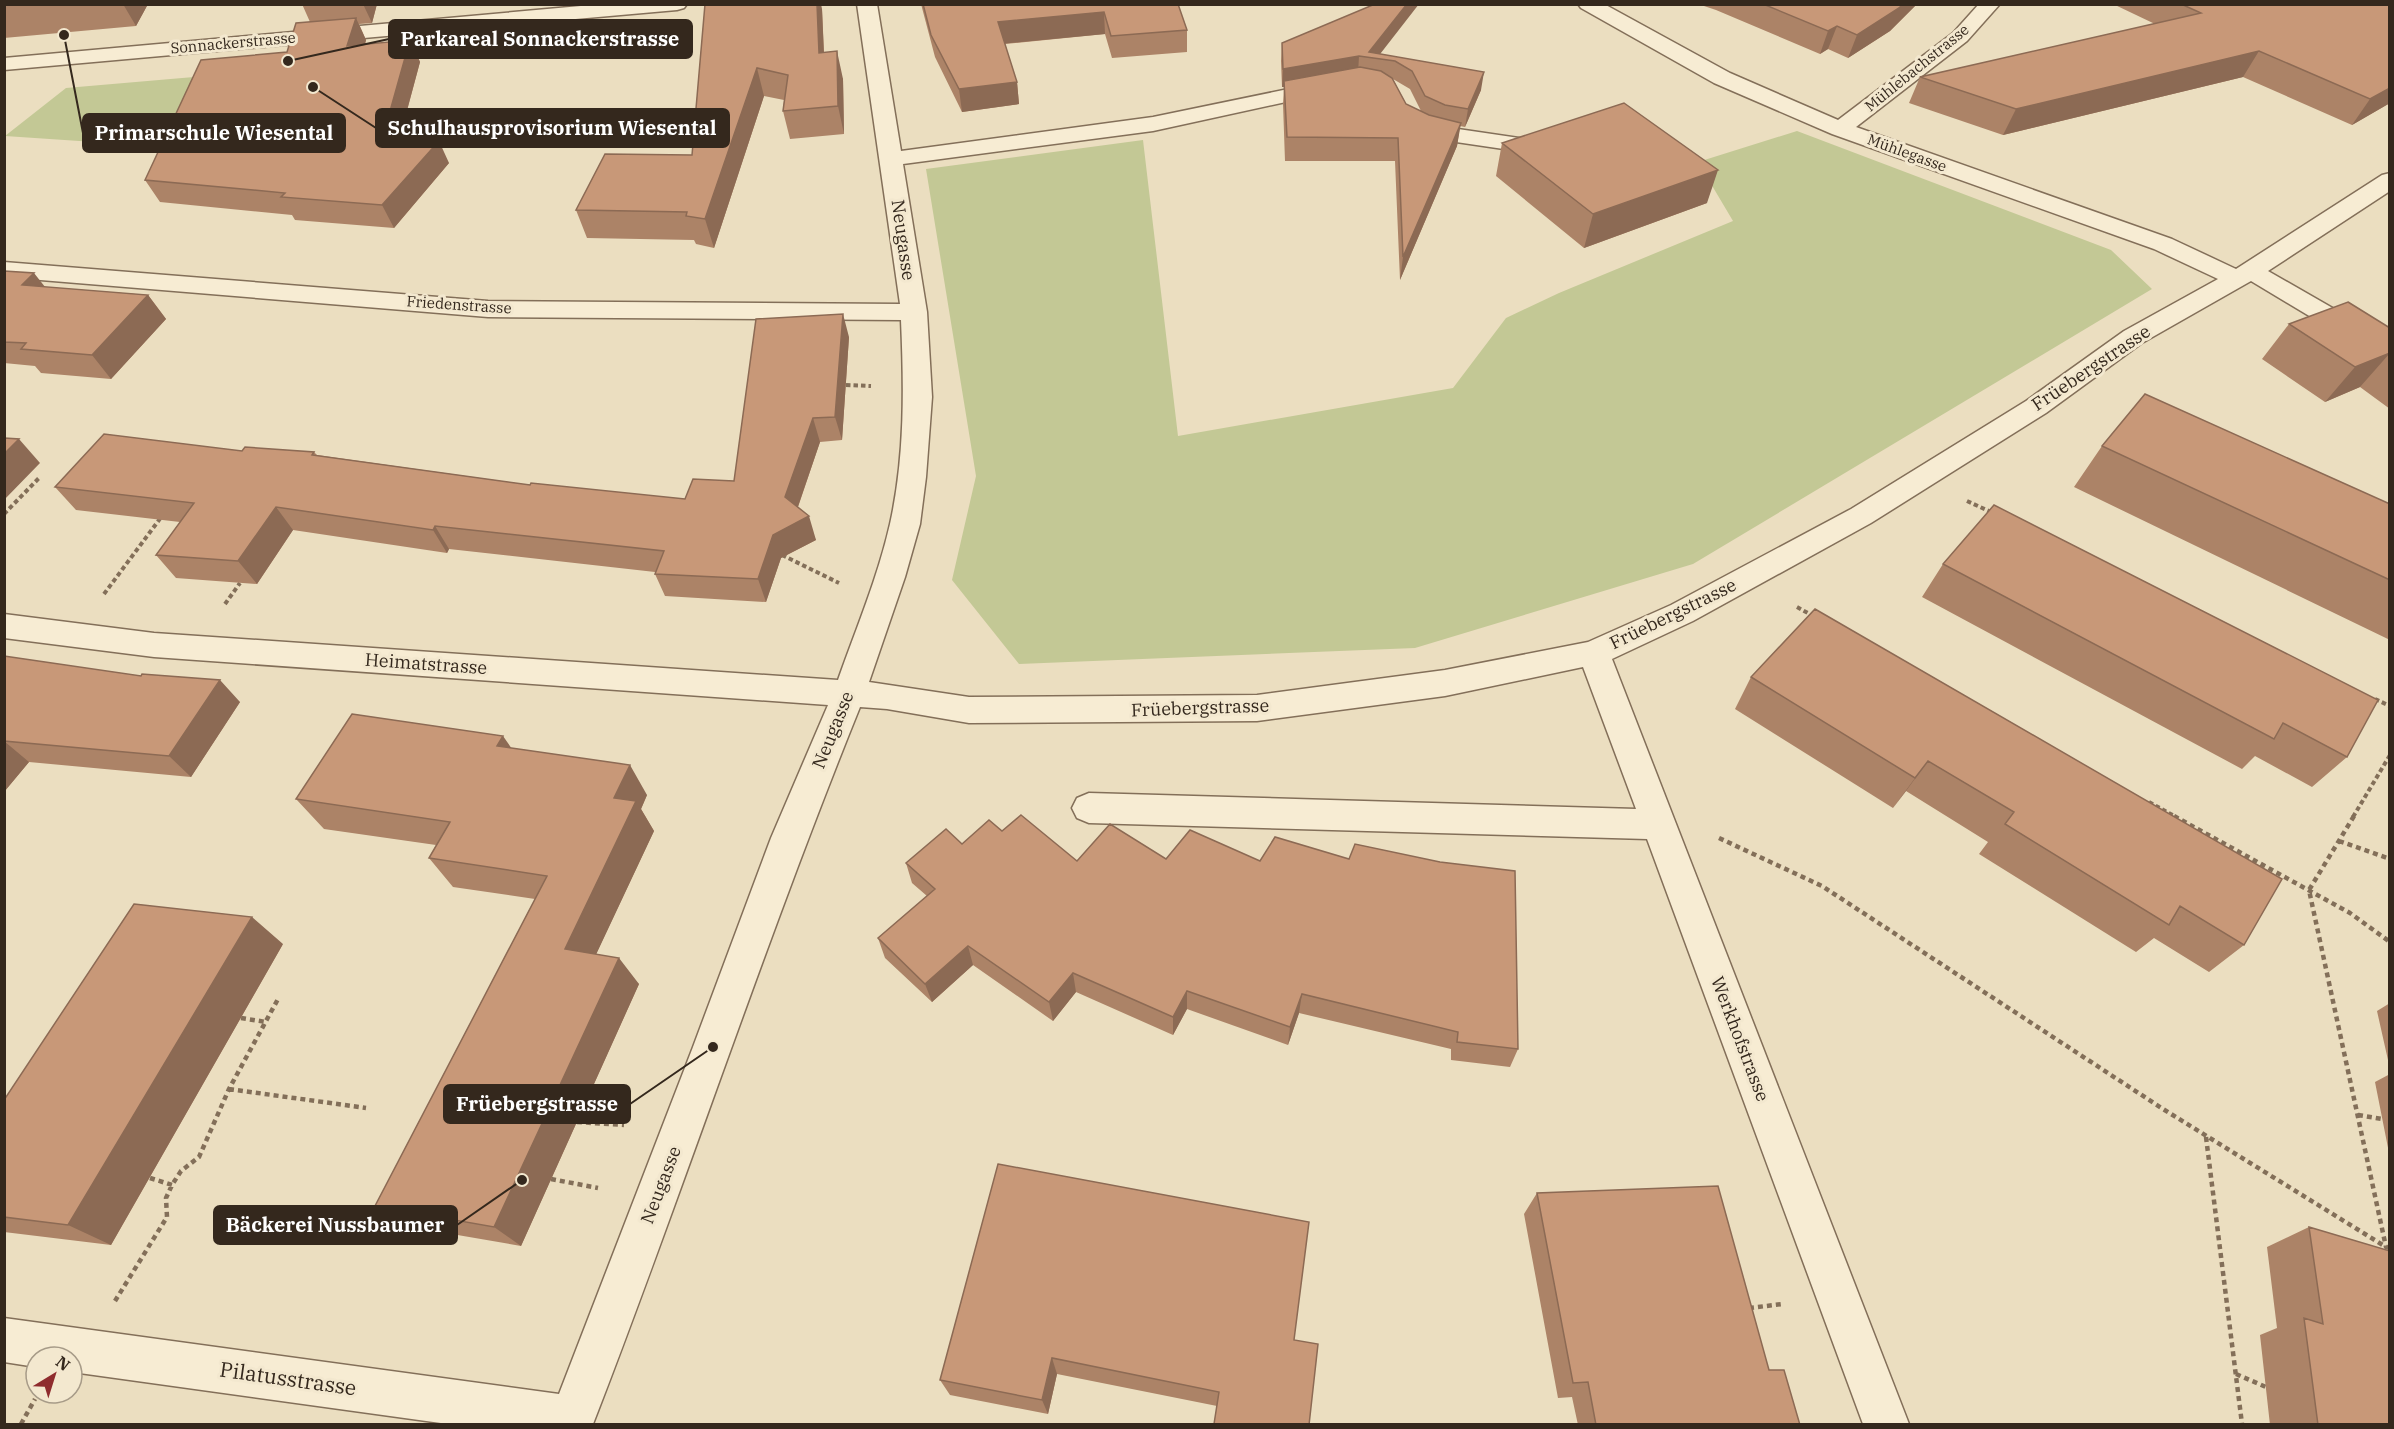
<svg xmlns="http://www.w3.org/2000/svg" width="2394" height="1429" viewBox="0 0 2394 1429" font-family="'IBM Plex Serif',serif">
  <rect width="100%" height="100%" fill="#ebdec0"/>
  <path fill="#c3c895" d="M252,72L213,150L5,136L66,88Z
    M1797,131L2111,250L2152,289L1693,564L1415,648L1019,664L952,580L976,476L926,169L1143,140L1178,436L1453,388L1506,318L1559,293L1733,221L1698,162Z"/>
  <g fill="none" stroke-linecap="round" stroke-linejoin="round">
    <defs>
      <path id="minor" d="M603,4H687L684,8L677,10L4,70V58Z
        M857,4H877L901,151L1153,117L1327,81L1335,82L1338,87L1335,92L1327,93L1153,131L903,164L927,312L932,397L926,477L920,524L905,577L869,682L969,697L1257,695L1445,670L1588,642L1671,605L1851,509L2026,401L2124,331L2218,279L2154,249L1832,134L1714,83L1581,8L1578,4H1604L1730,73L1838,120L1953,33L1979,4H2000L1967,41L1856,127L2172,239L2236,269L2382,175L2390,173V191L2268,271L2390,341V361L2381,359L2251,281L2142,343L2046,413L1871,523L1693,621L1612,659L1909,1424H1863L1647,839L1089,823L1077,818L1072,808L1077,798L1089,793L1636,809L1583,667L1445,696L1257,721L969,723L887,709L860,707C764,944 685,1187 593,1424H448L72,1372V1357H36V1367L4,1362V1318L559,1394L693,1047L771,838L828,705L154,657L4,638V614L154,633L838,680C856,629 878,577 890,524C905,457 904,388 901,320L488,317L4,277V262L488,301L900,304Z
        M1417,115L1458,129L1532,140L1535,145L1532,150L1524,152L1456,142L1409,127L1406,122L1409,117Z"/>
    </defs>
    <use href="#minor" stroke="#836f59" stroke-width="3"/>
    <path stroke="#836f59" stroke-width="4" stroke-dasharray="4.5 3" stroke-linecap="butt" d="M846,385L871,386
      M1967,501L1993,513
      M4,514L39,478
      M782,555L839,583
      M104,594L162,516
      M225,604L240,583
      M1797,607L1815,617
      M2375,699L2390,706
      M2149,802L2176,817
      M2353,817L2390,755"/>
    <path stroke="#836f59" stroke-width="4.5" stroke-dasharray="5 4" stroke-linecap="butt" d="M2174,816L2350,913L2390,942
      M2354,816L2309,890L2386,1247L2390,1248
      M1719,838L1822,886L2163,1109L2386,1247
      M2339,841L2390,859
      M241,1018L266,1022
      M229,1089L366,1108
      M2358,1115L2382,1119
      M577,1122L624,1125
      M2206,1137L2242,1424
      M150,1178L172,1185
      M551,1179L598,1188
      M115,1301L167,1217L166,1198L172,1185L181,1171L199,1157L229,1089L278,999
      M1749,1308L1783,1304
      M2236,1374L2266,1387
      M21,1424L35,1399"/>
    <use href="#minor" fill="#f7ecd3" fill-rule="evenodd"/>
  </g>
  <path fill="#ac8367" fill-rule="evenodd" d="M4,4H148L136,26L4,38Z
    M302,4H377L372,23L359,24L366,40L365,45L410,40L420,62L400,137L449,163L394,228L295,220L292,215L160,202L145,180L287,52L310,22Z
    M705,4L822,9L824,52L843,79L844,134L790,139L783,111L784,100L764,96L714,248L696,244L694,240L587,238L576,210L692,155Z
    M921,4H1178L1187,30V52L1112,58L1105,34L1005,44L1017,82L1019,104L962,112L935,57Z
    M1698,4H1917L1890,31L1848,58L1828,49L1820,54L1716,10Z
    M2113,4H2390V103L2352,125L2243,77L2003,135L1909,103L1920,77L2155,24Z
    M1282,43L1380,54L1481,90L1465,127L1460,126L1457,146L1400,280L1395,161H1285L1283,104L1284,87H1282L1281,61ZM1393,79L1410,89L1421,111L1406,104Z
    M1502,143L1707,203L1584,248L1496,176Z
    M4,271L45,287L148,295L166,319L111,379L41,373L35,366L4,363Z
    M2289,324L2390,328V409L2360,387L2325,402L2262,359Z
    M849,337L842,440L820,442L798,507L816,540L781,558L766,602L665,596L655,574V572L449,549L447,553L293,530L257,584L176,578L156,555L180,522L76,510L55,487L242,451L314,452L317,455L530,485L685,499L734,481Z
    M2102,446L2390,504V640L2074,487Z
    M1994,505L2347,757L2312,787L2255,756L2242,769L1922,597L1943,564Z
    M1815,609L2244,945L2209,972L2154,938L2136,952L1979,854L1988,842L1906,791L1893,808L1735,709L1751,677Z
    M4,656L240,702L191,777L29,762L4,792Z
    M512,749L647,795L641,809L654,831L596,954L639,984L521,1246L405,1226L375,1206L535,899L453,887L429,858L436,845L324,829L296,799Z
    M1002,831L1077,861L1166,859L1518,1049L1510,1067L1451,1060V1049L1299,1013L1288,1045L1187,1009L1173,1035L1076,992L1053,1021L973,965L932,1002L885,958L878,938L927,896L912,883L906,863Z
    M283,944L111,1245L4,1232V1100Z
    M2390,1003V1069L2377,1011Z
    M2390,1074V1158L2375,1082Z
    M998,1164L1294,1340L1309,1425H1214L1217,1406L1057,1374L1048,1414L950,1395L940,1380Z
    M1537,1193L1769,1370L1800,1425H1578L1572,1397L1558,1398L1524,1214Z
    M2309,1227L2390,1425H2270L2260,1335L2277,1328L2267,1247Z"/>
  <path fill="#8c6a54" d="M123,4H148L136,26Z
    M363,4H377L372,23Z
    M817,4H821L822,9L825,81L819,53Z
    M1407,4H1419L1377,58L1369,52Z
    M1903,4H1917L1890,31L1848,58L1857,35Z
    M1104,12L1105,34L1000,44L998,22Z
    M356,18L366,40L358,68L347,46Z
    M1837,26L1828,49L1820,54L1828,31Z
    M410,40L420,62L394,158L383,136Z
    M837,51L843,79L844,134L838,106Z
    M2259,51L2243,77L2003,135L2016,109Z
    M1359,56L1358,74L1284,81V87H1282L1283,69Z
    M757,68L764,96L714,248L705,219Z
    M1484,72L1481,90L1465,127L1468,109Z
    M1017,82L1019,104L962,112L959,89Z
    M2390,88V103L2352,125L2370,99Z
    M1461,123L1457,146L1400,280L1403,257Z
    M439,141L449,163L394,228L382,205Z
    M1718,170L1707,203L1584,248L1593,214Z
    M34,273L53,297L22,285Z
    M148,295L166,319L111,379L92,355Z
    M843,314L849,337L842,440L835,417Z
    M2390,353L2360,387L2325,402L2355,367Z
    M813,418L820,442L793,521L785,497Z
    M19,439L40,463L4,500V454Z
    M276,507L293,530L257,584L238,561Z
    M809,516L816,540L781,558L766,602L758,579L773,535Z
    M435,526L449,549L447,553L433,530Z
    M220,680L240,702L191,777L169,756Z
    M503,736L524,766L497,746Z
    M4,741L29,762L4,792Z
    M1928,761L1906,791L1893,808L1915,778Z
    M630,765L647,795L641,809L654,831L586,976L565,949L614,798Z
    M252,917L283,944L111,1245L68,1225Z
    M968,946L973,965L932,1002L925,984Z
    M619,958L639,984L521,1246L494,1227Z
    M1073,973L1076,992L1053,1021L1049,1002Z
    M1187,991V1009L1173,1035V1017Z
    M1302,994L1299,1013L1288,1045L1290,1027Z
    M1052,1358L1057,1374L1048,1414L1042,1400Z"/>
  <path fill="#c89878" stroke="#8c6a54" stroke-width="1.5" d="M705,4H817L819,53L837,51L838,106L783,111L788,75L757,68L705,219L686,216L687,212L576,210L605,154L692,155Z
    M923,4H1178L1187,30L1111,36L1104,12L998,22L1017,82L959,89L931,35Z
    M1375,4H1407L1369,52L1484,72L1468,109L1445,105L1425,96L1412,71L1395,61L1359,56L1283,69L1282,43Z
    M1763,4H1903L1899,8L1857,35L1837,26L1828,31Z
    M2181,4H2390V88L2370,99L2259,51L2016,109L1920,77L2201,13Z
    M356,18L347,46L410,40L383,136L439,141L382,205L281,197L285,193L145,180L201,60L287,52L296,23Z
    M1360,67L1381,71L1392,78L1406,104L1429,115L1461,123L1403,257L1398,138L1287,137L1284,81Z
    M1624,103L1718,170L1593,214L1502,143Z
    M4,271L34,273L22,285L148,295L92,355L21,349L26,343L4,342Z
    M2348,302L2390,328V353L2355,367L2289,324Z
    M843,314L835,417L813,418L785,497L809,516L773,535L758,579L655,574L664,551L435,526L433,530L276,507L238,561L156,555L194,503L55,487L104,434L242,451L245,447L314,452L312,455L530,485L531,483L685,499L693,479L734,481L756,319Z
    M2145,394L2390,504V580L2102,446Z
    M4,438L19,439L4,454Z
    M1994,505L2378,700L2347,757L2283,723L2274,739L1943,564Z
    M1815,609L2282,879L2244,945L2180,906L2169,925L2005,824L2014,812L1928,761L1915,778L1751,677Z
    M4,656L141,676L142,674L220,680L169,756L4,741Z
    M352,714L503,736L497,746L630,765L614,798L636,801L565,949L619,958L494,1227L375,1206L547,876L429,858L450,822L296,799Z
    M1021,815L1077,861L1110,824L1166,859L1190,830L1260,861L1275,837L1349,859L1355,844L1440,862L1515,871L1518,1049L1457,1042L1458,1032L1302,994L1290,1027L1187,991L1173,1017L1073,973L1049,1002L968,946L925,984L878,938L935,889L906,863L946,829L962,844L989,820L1002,831Z
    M134,904L252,917L68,1225L4,1217V1100Z
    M998,1164L1309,1222L1294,1340L1318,1344L1309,1425L1214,1424L1219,1392L1052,1358L1042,1400L940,1380Z
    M1718,1186L1769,1370H1784L1800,1425H1596L1588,1382L1573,1383L1537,1193Z
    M2309,1227L2390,1251V1425H2318L2304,1318L2323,1324Z"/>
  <g text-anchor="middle" stroke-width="6" stroke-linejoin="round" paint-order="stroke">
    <g font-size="15" fill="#34281d" stroke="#f3e8cf">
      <text transform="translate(233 43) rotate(-5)" y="5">Sonnackerstrasse</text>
      <text transform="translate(1917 68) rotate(-39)" y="5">Mühlebachstrasse</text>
      <text transform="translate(1907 153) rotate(20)" y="5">Mühlegasse</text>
      <text transform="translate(459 305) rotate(4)" y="5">Friedenstrasse</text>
    </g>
    <g font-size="18" fill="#34281d" stroke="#f3e8cf">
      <text transform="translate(903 240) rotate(82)" y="6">Neugasse</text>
      <text transform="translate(2091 368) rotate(-34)" y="6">Früebergstrasse</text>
      <text transform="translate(1673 614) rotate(-26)" y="6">Früebergstrasse</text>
      <text transform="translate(426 664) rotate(4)" y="6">Heimatstrasse</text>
      <text transform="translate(1200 708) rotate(-2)" y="6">Früebergstrasse</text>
      <text transform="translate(833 730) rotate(-68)" y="6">Neugasse</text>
      <text transform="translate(1740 1039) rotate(69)" y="6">Werkhofstrasse</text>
      <text transform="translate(661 1185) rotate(-69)" y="6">Neugasse</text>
    </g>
    <g font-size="21" fill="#34281d" stroke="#f3e8cf">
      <text transform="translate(288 1379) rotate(8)" y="7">Pilatusstrasse</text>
    </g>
  </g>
  <path fill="none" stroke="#34281d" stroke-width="2" d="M288 61L389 39M313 87L376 128M64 35L83 133M713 1047L630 1104M522 1180L457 1225"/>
  <g fill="#34281d" stroke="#f3e8cf" stroke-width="2">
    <circle cx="288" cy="61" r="6"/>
    <circle cx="313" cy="87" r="6"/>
    <circle cx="64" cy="35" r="6"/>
    <circle cx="713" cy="1047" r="6"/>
    <circle cx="522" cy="1180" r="6"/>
  </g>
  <g fill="#34281d" stroke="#34281d" stroke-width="2">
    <rect x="389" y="20" width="303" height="38" rx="6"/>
    <rect x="376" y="109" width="353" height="38" rx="6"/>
    <rect x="83" y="114" width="262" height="38" rx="6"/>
    <rect x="444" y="1085" width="186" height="38" rx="6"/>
    <rect x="214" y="1206" width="243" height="38" rx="6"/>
  </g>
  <g font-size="20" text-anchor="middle" font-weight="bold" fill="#fff">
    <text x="540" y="46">Parkareal Sonnackerstrasse</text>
    <text x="552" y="135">Schulhausprovisorium Wiesental</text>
    <text x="214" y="140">Primarschule Wiesental</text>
    <text x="537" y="1111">Früebergstrasse</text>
    <text x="335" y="1232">Bäckerei Nussbaumer</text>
  </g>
  <rect width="2394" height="1429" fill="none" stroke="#34281d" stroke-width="12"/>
  <g transform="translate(54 1375) rotate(38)"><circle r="28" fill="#f3e8cf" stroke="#a79b88" stroke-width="1.5"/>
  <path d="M0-4.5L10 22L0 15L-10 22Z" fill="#8f2c2e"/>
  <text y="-9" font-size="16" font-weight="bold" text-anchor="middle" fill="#34281d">N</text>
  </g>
</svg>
